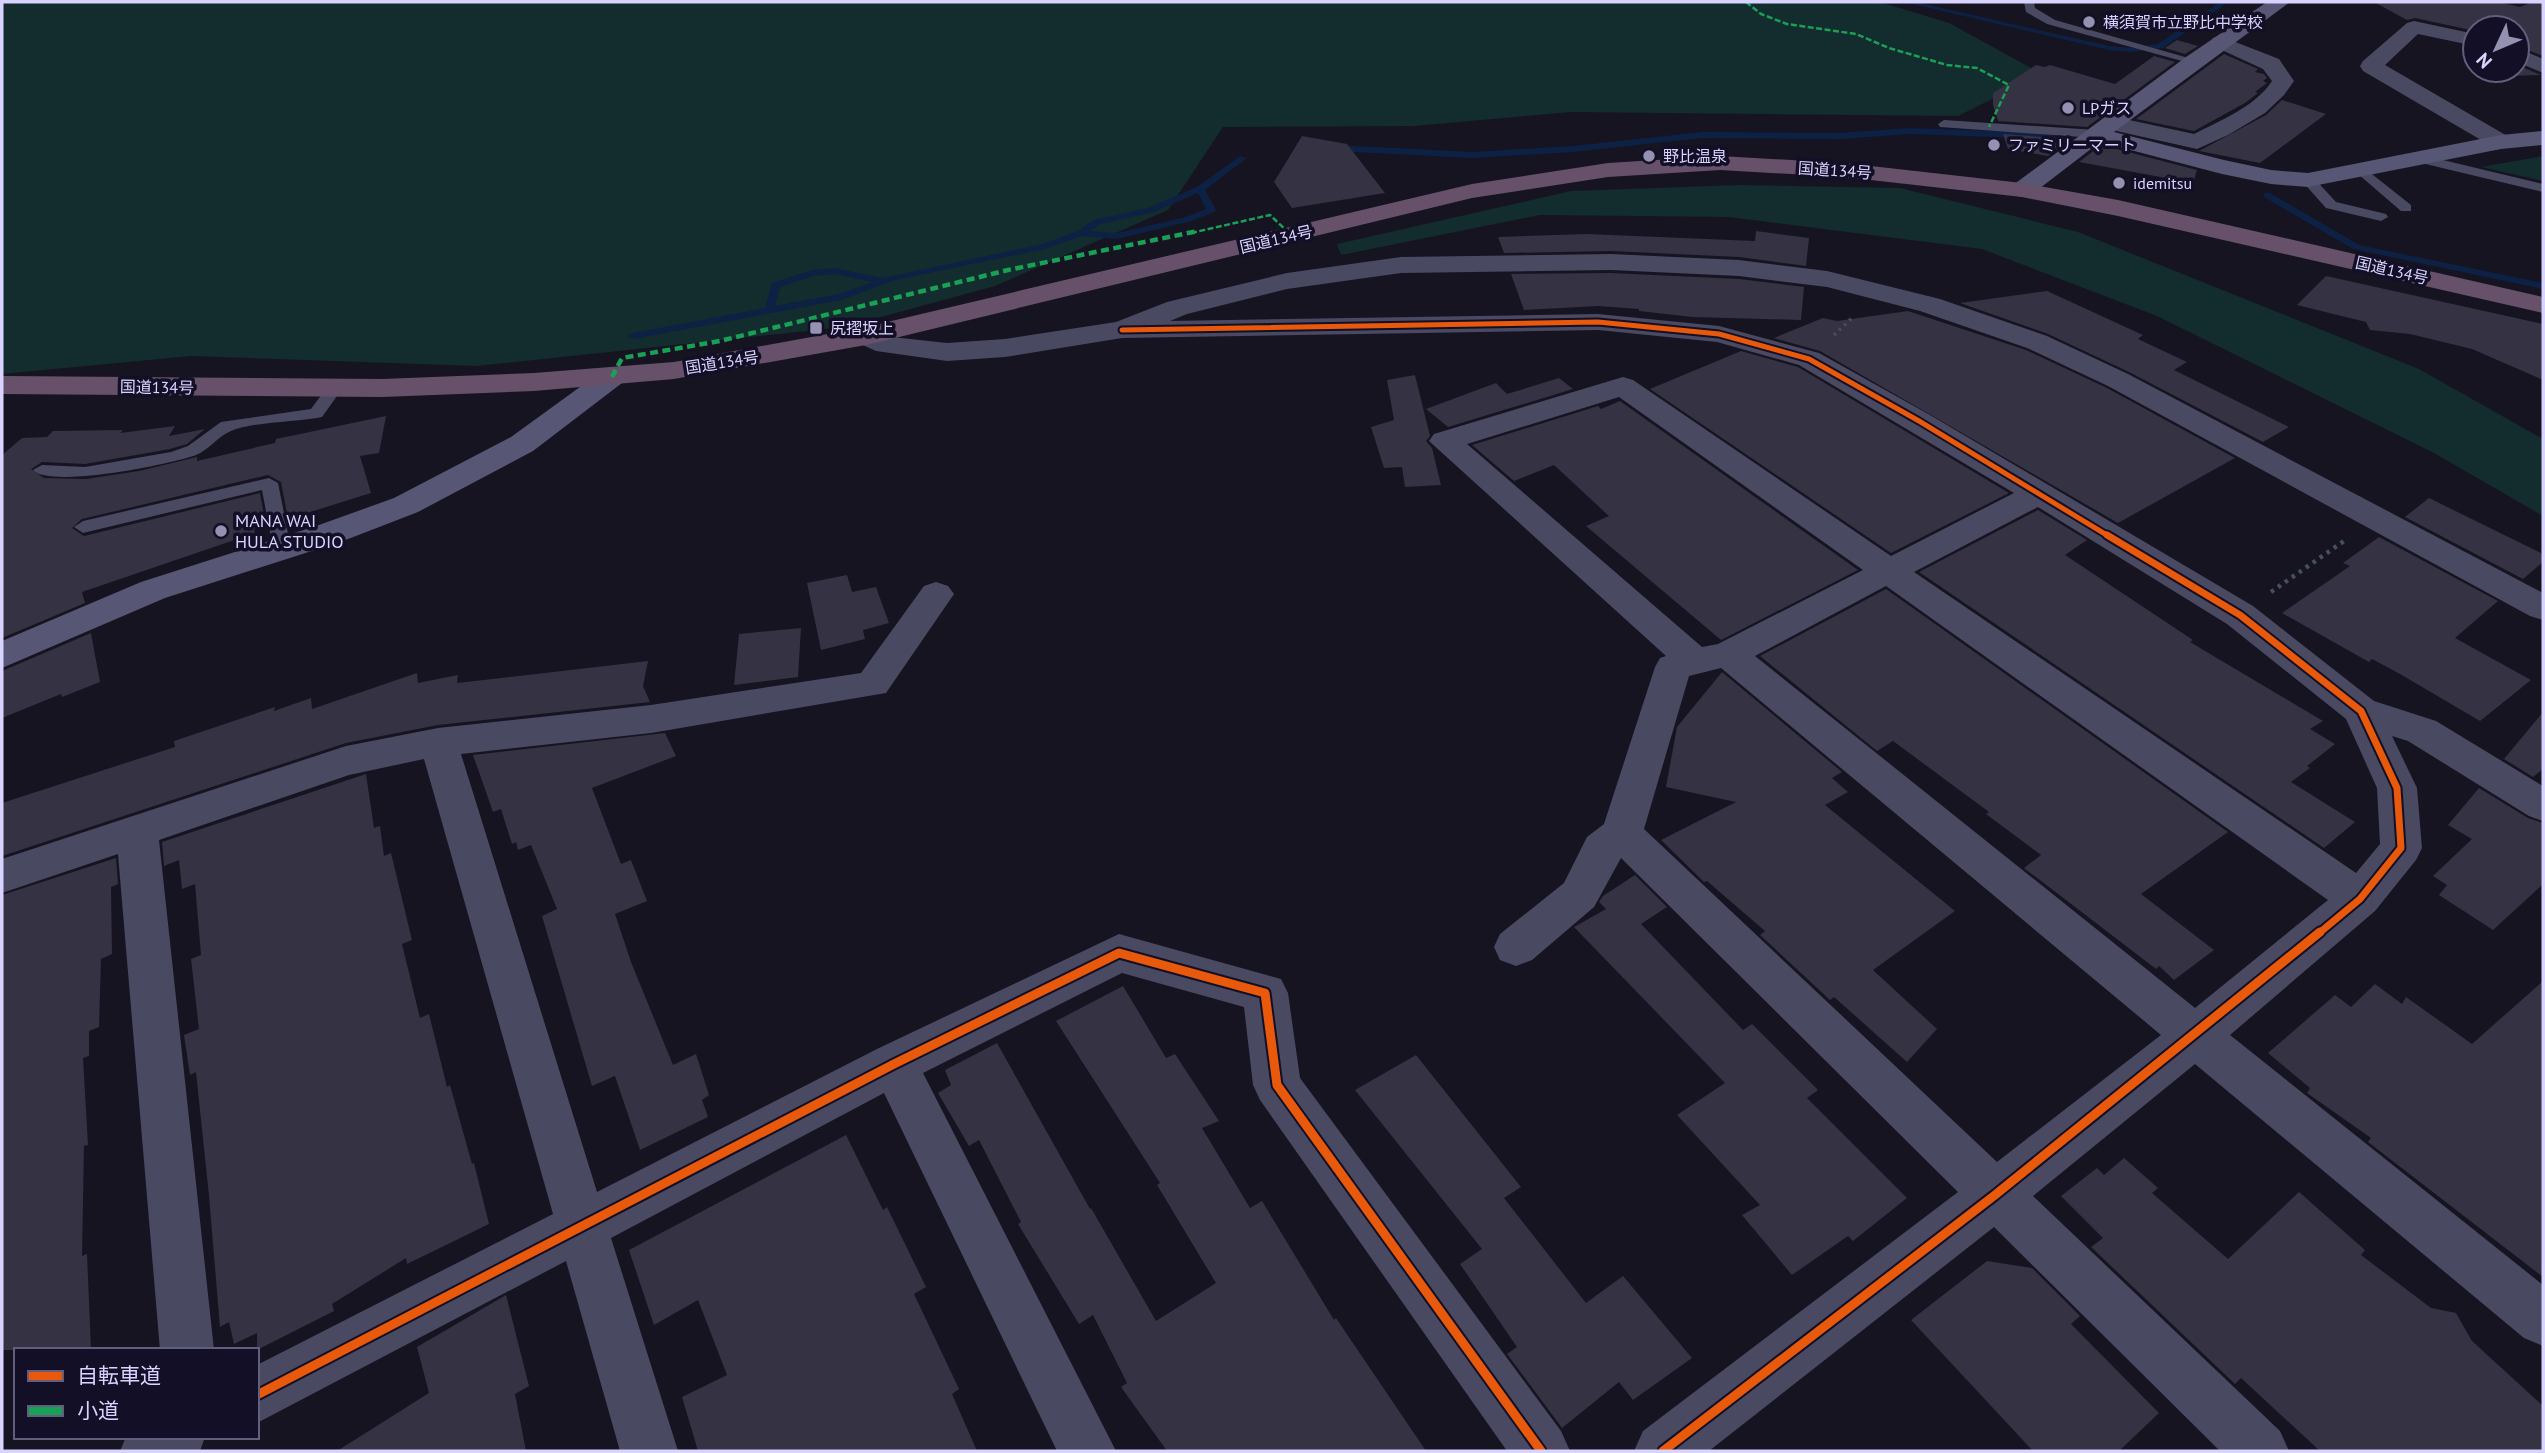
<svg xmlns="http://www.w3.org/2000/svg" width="2545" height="1453" viewBox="0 0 2545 1453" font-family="'PT Sans','Noto Sans JP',sans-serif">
  <rect width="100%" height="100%" fill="#161421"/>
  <path fill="#132c2d" d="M2,2H1880L1949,23L2042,74L1958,116L1570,112L1414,126L1223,127L1168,210L995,286L844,327L477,366L191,356L2,374Z
    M2543,156V181L2481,167Z
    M1740,185L1900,188L2078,232L2419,369L2543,439V516L2434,453L2157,316L1982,249L1729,217L1540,215L1341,255L1337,244L1571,191Z"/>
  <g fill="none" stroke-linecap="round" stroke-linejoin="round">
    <path fill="#0d2144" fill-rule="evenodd" d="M1904,2H1916L2109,46L2131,48L2158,44L2220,2H2228L2163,48L2131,52L2109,50Z
      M1909,128L2048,133L2052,136L2048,139L1909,134L1840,139L1702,138L1573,152L1472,158L1335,151L1331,148L1335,145L1472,152L1573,146L1702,132L1840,133Z
      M1240,156L1247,158L1205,190L1216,210L1214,212L1192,221L1117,239L1082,236L1045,249L895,280L841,300L633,339L628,336L633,333L765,308L772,283L812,270L834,268L883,278L1043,244L1078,231L1094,220L1148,208L1197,187ZM1198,193L1206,209L1186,217L1117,233L1090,231L1100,224L1154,212ZM834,274L873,282L839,294L775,306L780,287L813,276Z
      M2264,193H2270L2359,245L2543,283V289L2353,249L2264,197Z"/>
  </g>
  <path fill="#343243" d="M2374,2H2499L2520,7L2532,2H2543V56L2517,46V28H2475V31L2415,18L2407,20Z
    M2177,40L2198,46L2185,54L2165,48Z
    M2224,54L2258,69L2255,72L2264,74L2267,78L2263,81L2267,83L2255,92L2258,93L2245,103L2194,131L2136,119Z
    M2154,56L2175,62L2087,127L1998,121L1993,105V93L2036,65L2045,67L2050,65L2115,84Z
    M2517,65L2541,75L2504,76L2493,70H2517Z
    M2282,100L2326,114L2260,163L2199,151L2266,115Z
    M2003,134L2071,139L2048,156L2008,149Z
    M1302,136L1347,144L1385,193L1292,208L1274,182Z
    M2101,145L2197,170L2193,183L2079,162Z
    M1756,231L1809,238L1806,266L1739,257L1611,251L1504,253L1498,237L1587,234L1755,241Z
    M1611,273L1739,279L1804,287L1801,320L1692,317L1639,311V309L1598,306L1524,310L1511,274Z
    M2326,276L2543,324V380L2472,349L2410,334L2370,330L2366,322L2297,305Z
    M2047,291L2143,335L2138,339L2187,362L2174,370L2289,427L2263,442L2129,372L2048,334L1960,303Z
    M1908,311L2026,350L2107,388L2235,458L2118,523L1820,351L1774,338L1823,318L1837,321Z
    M1741,351L1798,367L2009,493L1891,553L1650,389Z
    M1415,375L1430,436L1426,441L1432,448L1441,485L1405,487L1402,467L1384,468L1371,427L1394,420L1387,380Z
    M1559,378L1573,389L1448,427L1426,409L1496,383L1507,394Z
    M1620,401L1858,570L1721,640L1586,526L1609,516L1554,465L1514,481L1472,445L1598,406L1601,409Z
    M386,416L379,453L360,456L371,493L288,519L281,482L268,475L82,519L72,528L84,536L260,493L266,526L254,529L255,533L82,592L85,603L2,638V455L22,438L47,437L53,431L123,430L120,433L175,426L169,436L205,429L187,444L170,449L85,464L42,462L31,469L44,478L86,479L139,471L197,457V461L275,443L276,439Z
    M2429,498L2543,554V562L2523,579L2405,517Z
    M2038,510L2087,540L2065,555L2193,640L2190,642L2323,721L2310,729L2335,744L2307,766L2310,768L2291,782L2355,822L2324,848L1919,572Z
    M2379,537L2498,601L2455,638L2531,680L2480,721L2400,674L2372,659L2369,662L2282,613L2350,566L2343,563Z
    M847,575L852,592L876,587L889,623L863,630L865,639L821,650L807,583Z
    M1886,589L2228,832L2141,894L2214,950L2174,980L2159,966L2156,969L2024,868L2041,855L1986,814L1989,812L1893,741L1877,751L1760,656Z
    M801,628L798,677L734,685L739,634Z
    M91,633L100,682L62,697L61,694L2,718V671Z
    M648,661L643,686L650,702L438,725L346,743L2,856V803L175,747L174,741L275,707L274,711L311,698L312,709L417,673L418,683L458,675L457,683Z
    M1722,672L1842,772L1832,778L1848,792L1825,805L1955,911L1873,970L1937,1029L1907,1062L1834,997L1830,1000L1760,935L1765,931L1707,881L1704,882L1661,840L1736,802L1666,787L1677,727Z
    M2543,712V769L2533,777L2504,759Z
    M665,733L676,756L592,788L621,864L631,860L647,901L615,914L631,962L673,1065L696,1054L709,1095L702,1100L708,1117L640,1150L615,1076L592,1086L542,916L557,909L531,845L518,850L516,842L512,844L501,809L493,812L473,755Z
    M366,774L374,828L380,826L384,856L391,853L412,940L402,944L420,1018L429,1014L447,1087L450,1085L472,1164L474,1163L489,1224L407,1264L406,1258L332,1304L334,1311L257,1350V1333L234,1344L229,1322L220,1327L209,1196L196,1072L190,1075L184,1035L199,1029L191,959L201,955L195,884L182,889L179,860L164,866L162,842Z
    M2479,788L2528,818L2543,823V884L2493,930L2439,895L2447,885L2433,876L2472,839L2448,825Z
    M116,858L118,884L111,887L112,954L101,959L99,1027L89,1031V1056L83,1058L88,1145L84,1146L82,1256L87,1254L91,1350H2V895Z
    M1635,875L1667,907L1641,924L1743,1030L1752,1024L1818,1090L1807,1098L1907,1198L1853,1241L1848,1236L1792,1275L1742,1215L1760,1205L1677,1115L1725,1083L1574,927L1606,909L1599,902L1603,896Z
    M2543,981V1277L2368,1142L2371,1138L2307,1093L2310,1088L2268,1053L2335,995L2351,1007L2375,984L2402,1004L2406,997L2472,1044Z
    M1123,986L1166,1058L1175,1054L1219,1121L1202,1128L1250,1208L1262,1201L1334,1320L1336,1318L1426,1451H1167L1121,1387L1127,1383L1093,1315L1079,1324L1018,1224L1021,1222L979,1140L969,1146L938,1093L951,1085L945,1070L997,1043L1090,1209L1091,1208L1156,1321L1216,1283L1157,1185L1160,1183L1056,1021Z
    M1416,1055L1521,1187L1504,1198L1586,1303L1623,1276L1692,1358L1633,1400L1619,1382L1562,1428L1507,1354L1517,1347L1460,1264L1482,1249L1355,1090Z
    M846,1135L883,1210L887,1207L926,1287L914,1294L959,1389L952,1394L977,1451H698L682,1397L727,1375L698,1300L654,1325L629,1250Z
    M2124,1158L2158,1188L2152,1193L2228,1259L2299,1192L2365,1250L2361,1255L2431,1308L2456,1313L2472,1341L2543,1406V1451H2320L2241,1378L2235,1384L2091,1247L2103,1238L2061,1196L2097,1168L2104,1175Z
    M1987,1261L2032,1268L2080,1316L2071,1324L2159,1413L2119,1451H2033L1911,1320Z
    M506,1295L529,1386L515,1394L526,1451H337L429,1393L417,1347Z"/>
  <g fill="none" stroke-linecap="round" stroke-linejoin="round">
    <path stroke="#44505f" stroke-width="3.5" stroke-dasharray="2.5 4.5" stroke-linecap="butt" d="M1834,335L1853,317"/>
    <path stroke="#44505f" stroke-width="4.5" stroke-dasharray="3.5 5" stroke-linecap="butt" d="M2271,592L2344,541"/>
    <path fill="#4a4962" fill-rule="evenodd" d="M2024,2H2034L2035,8L2055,20L2199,61L2193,64L2047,24L2026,12Z
      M1944,120L2096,130L2102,134L2096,138L1940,127L1938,124Z
      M2422,155L2543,184V192L2417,162L2416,159Z
      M2363,167L2411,205V211H2401L2358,174V168Z
      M2308,176L2313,177L2336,202L2386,214L2388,217L2381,221L2326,208L2301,180Z
      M334,384L342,389L322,417C298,422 251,422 231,431C218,436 209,450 196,455C172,464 50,489 33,470L42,465L85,467L171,452L188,446L221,422L311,409L328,386Z
      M269,478L278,483L291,548L282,554L273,548L262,490L83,533L74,527L83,521Z"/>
    <path fill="#4a4962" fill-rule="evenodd" d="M2414,21L2475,34V46L2418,34L2385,65L2509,137L2513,142L2509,147H2493L2363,71L2360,66L2363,61L2407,23Z
      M2220,36L2279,59L2294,81L2284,95L2265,113L2228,135L2197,149L2103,128L2100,123L2103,118L2111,116L2194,134C2221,120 2255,107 2272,81L2263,69L2213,46L2210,42L2213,38Z
      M2517,48L2543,59V73L2517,62Z
      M1611,254L1739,260L1827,271L1940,299L2047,336L2128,374L2543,593V620L2530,616L2108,386L2027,348L1920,311L1827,287L1739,276L1611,270L1401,273L1287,289L1187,314L1170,321L1598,314L1719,326L1819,353L1930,415L2253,606L2374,701L2436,721L2543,786V821L2529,816L2408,741L2392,736L2417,788L2422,848L2416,860L2375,911L2230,1035L2543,1285V1346L2524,1338L2195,1064L2033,1196L2280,1431L2289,1451H2220L1994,1227L1709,1451H1634L1643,1431L1958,1192L1621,858L1594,907L1532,960L1516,966L1500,960L1494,947L1500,934L1564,883L1587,837L1604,824L1655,667L1660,658L1666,656L1429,441L1434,434L1623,377L1633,380L1891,556L2014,493L1799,365L1717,342L1598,330L1122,338L1005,357L947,361L876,351L856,342L852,336L856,330L866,327L892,337L947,343L1005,339L1116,322L1167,302L1287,273L1401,257ZM1619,397L1863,570L1718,644L1702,647L1467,444ZM2038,507L2227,624L2346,719L2377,788L2380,844L2356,873L1914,572ZM1886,586L2328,900L2195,1008L1755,656ZM1721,668L2161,1035L1997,1162L1644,829L1689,676Z
      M936,582L948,586L954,594L886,693L651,733L461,754L597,1192L877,1049L1119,934L1281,979L1288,993L1300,1078L1561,1431L1570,1451H1507L1260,1100L1253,1085L1244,1007L1122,973L923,1073L1116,1451H1057L884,1093L611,1238L678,1451H620L566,1261L257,1423V1365L553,1214L424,759L349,775L159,840L214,1350H160L118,854L2,893V859L346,746L438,728L651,705L861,673L924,586Z
      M126,1437H205L200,1451H120Z"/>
    <path fill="#575674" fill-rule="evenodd" d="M2267,2H2290L2114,132L2224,160L2271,170L2308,173L2501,135L2543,131V145L2501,149L2308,187L2271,184L2222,174L2100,142L2031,195L2022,197L2013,195L2010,190L2013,185L2186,57Z
      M612,368L622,371L627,377L622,383L533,451L418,512L343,541L165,598L2,668V641L141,582L319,525L394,498L511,437L602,371Z"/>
    <path fill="#67516a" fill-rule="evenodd" d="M1720,156L1844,163L2022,183L2118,200L2543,297V313L2118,216L2022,197L1844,177L1720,170L1608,177L1472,198L866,345L674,379L534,391L382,397L2,394V376L382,379L534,373L674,362L866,327L1472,184L1608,163Z"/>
    <path stroke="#1a9f57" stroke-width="2.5" stroke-dasharray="6 2.5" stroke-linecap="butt" d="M1746,2L1761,14L1787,24L1856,34L1889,48L1947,65L1977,68L2009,85L1989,127
      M1191,233L1270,215L1289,233"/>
    <path stroke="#1a9f57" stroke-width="4.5" stroke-dasharray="8 4.5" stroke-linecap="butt" d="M1287,231L1292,236
      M612,377L622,358L720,341L1008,270L1198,231"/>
    <defs>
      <path id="cycleway-far2" d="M1122,330L1598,322L1719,334L1809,359L1919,421L2110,537"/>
      <path id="cycleway-far1" d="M2107,535L2240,615L2361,711L2397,788L2401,848L2360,899L2318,934"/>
      <path id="cycleway" d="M257,1395L894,1064L1119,953L1265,993L1277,1085L1541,1451
        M1663,1451L1995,1195L2320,932"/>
    </defs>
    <use href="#cycleway-far2" stroke="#130f26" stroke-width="9"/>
    <use href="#cycleway-far1" stroke="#130f26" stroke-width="11"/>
    <use href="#cycleway" stroke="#130f26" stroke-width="13"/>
    <use href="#cycleway-far2" stroke="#e8590c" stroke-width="5"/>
    <use href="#cycleway-far1" stroke="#e8590c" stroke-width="7"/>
    <use href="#cycleway" stroke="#e8590c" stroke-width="9"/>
  </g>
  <g fill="#9591b1" stroke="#130f26" stroke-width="2.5">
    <circle cx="2089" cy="22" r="7"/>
    <circle cx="2068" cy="108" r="7"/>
    <circle cx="1994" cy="145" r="7"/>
    <circle cx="1649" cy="156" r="7"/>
    <circle cx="2119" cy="183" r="7"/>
    <rect x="809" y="321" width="14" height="14" rx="3.5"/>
    <circle cx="221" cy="531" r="7"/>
  </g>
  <g text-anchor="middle" stroke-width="7" stroke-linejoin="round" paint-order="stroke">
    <g font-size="16" fill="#d9d4ff" stroke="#130f26" text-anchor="start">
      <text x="2103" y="28">横須賀市立野比中学校</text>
      <text x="2082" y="114">LPガス</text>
      <text x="2008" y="151">ファミリーマート</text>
      <text x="1663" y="162">野比温泉</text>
      <text x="2133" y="189">idemitsu</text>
      <text x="830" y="334">尻摺坂上</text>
    </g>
    <g font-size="16" fill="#d9d4ff" stroke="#130f26">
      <text transform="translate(1835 170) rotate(4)" y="6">国道134号</text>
      <text transform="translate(1276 239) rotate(-13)" y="6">国道134号</text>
      <text transform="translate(2392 270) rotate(13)" y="6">国道134号</text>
      <text transform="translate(722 362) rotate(-9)" y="6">国道134号</text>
      <text transform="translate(157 387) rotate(1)" y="6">国道134号</text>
    </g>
    <g font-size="18" fill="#d9d4ff" stroke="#130f26" text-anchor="start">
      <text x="235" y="527">MANA WAI<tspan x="235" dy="21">HULA STUDIO</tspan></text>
    </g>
  </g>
  <rect width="2545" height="1453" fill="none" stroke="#d9d4ff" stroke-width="7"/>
  <rect x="14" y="1348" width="245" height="91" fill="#130f26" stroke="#625e7d" stroke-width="2"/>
  <rect x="28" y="1371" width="35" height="10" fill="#e8590c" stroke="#625e7d" stroke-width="2"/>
  <text x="77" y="1383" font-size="21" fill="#d9d4ff">自転車道</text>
  <rect x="28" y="1406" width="35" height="10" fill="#1a9f57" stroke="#625e7d" stroke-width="2"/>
  <text x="77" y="1418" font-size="21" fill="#d9d4ff">小道</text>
  <g transform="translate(2496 49) rotate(226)"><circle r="33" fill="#130f26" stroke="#625e7d" stroke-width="2"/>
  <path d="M0-5L12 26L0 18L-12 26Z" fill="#9591b1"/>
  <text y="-10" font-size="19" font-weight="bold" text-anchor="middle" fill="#d9d4ff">N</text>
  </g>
</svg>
